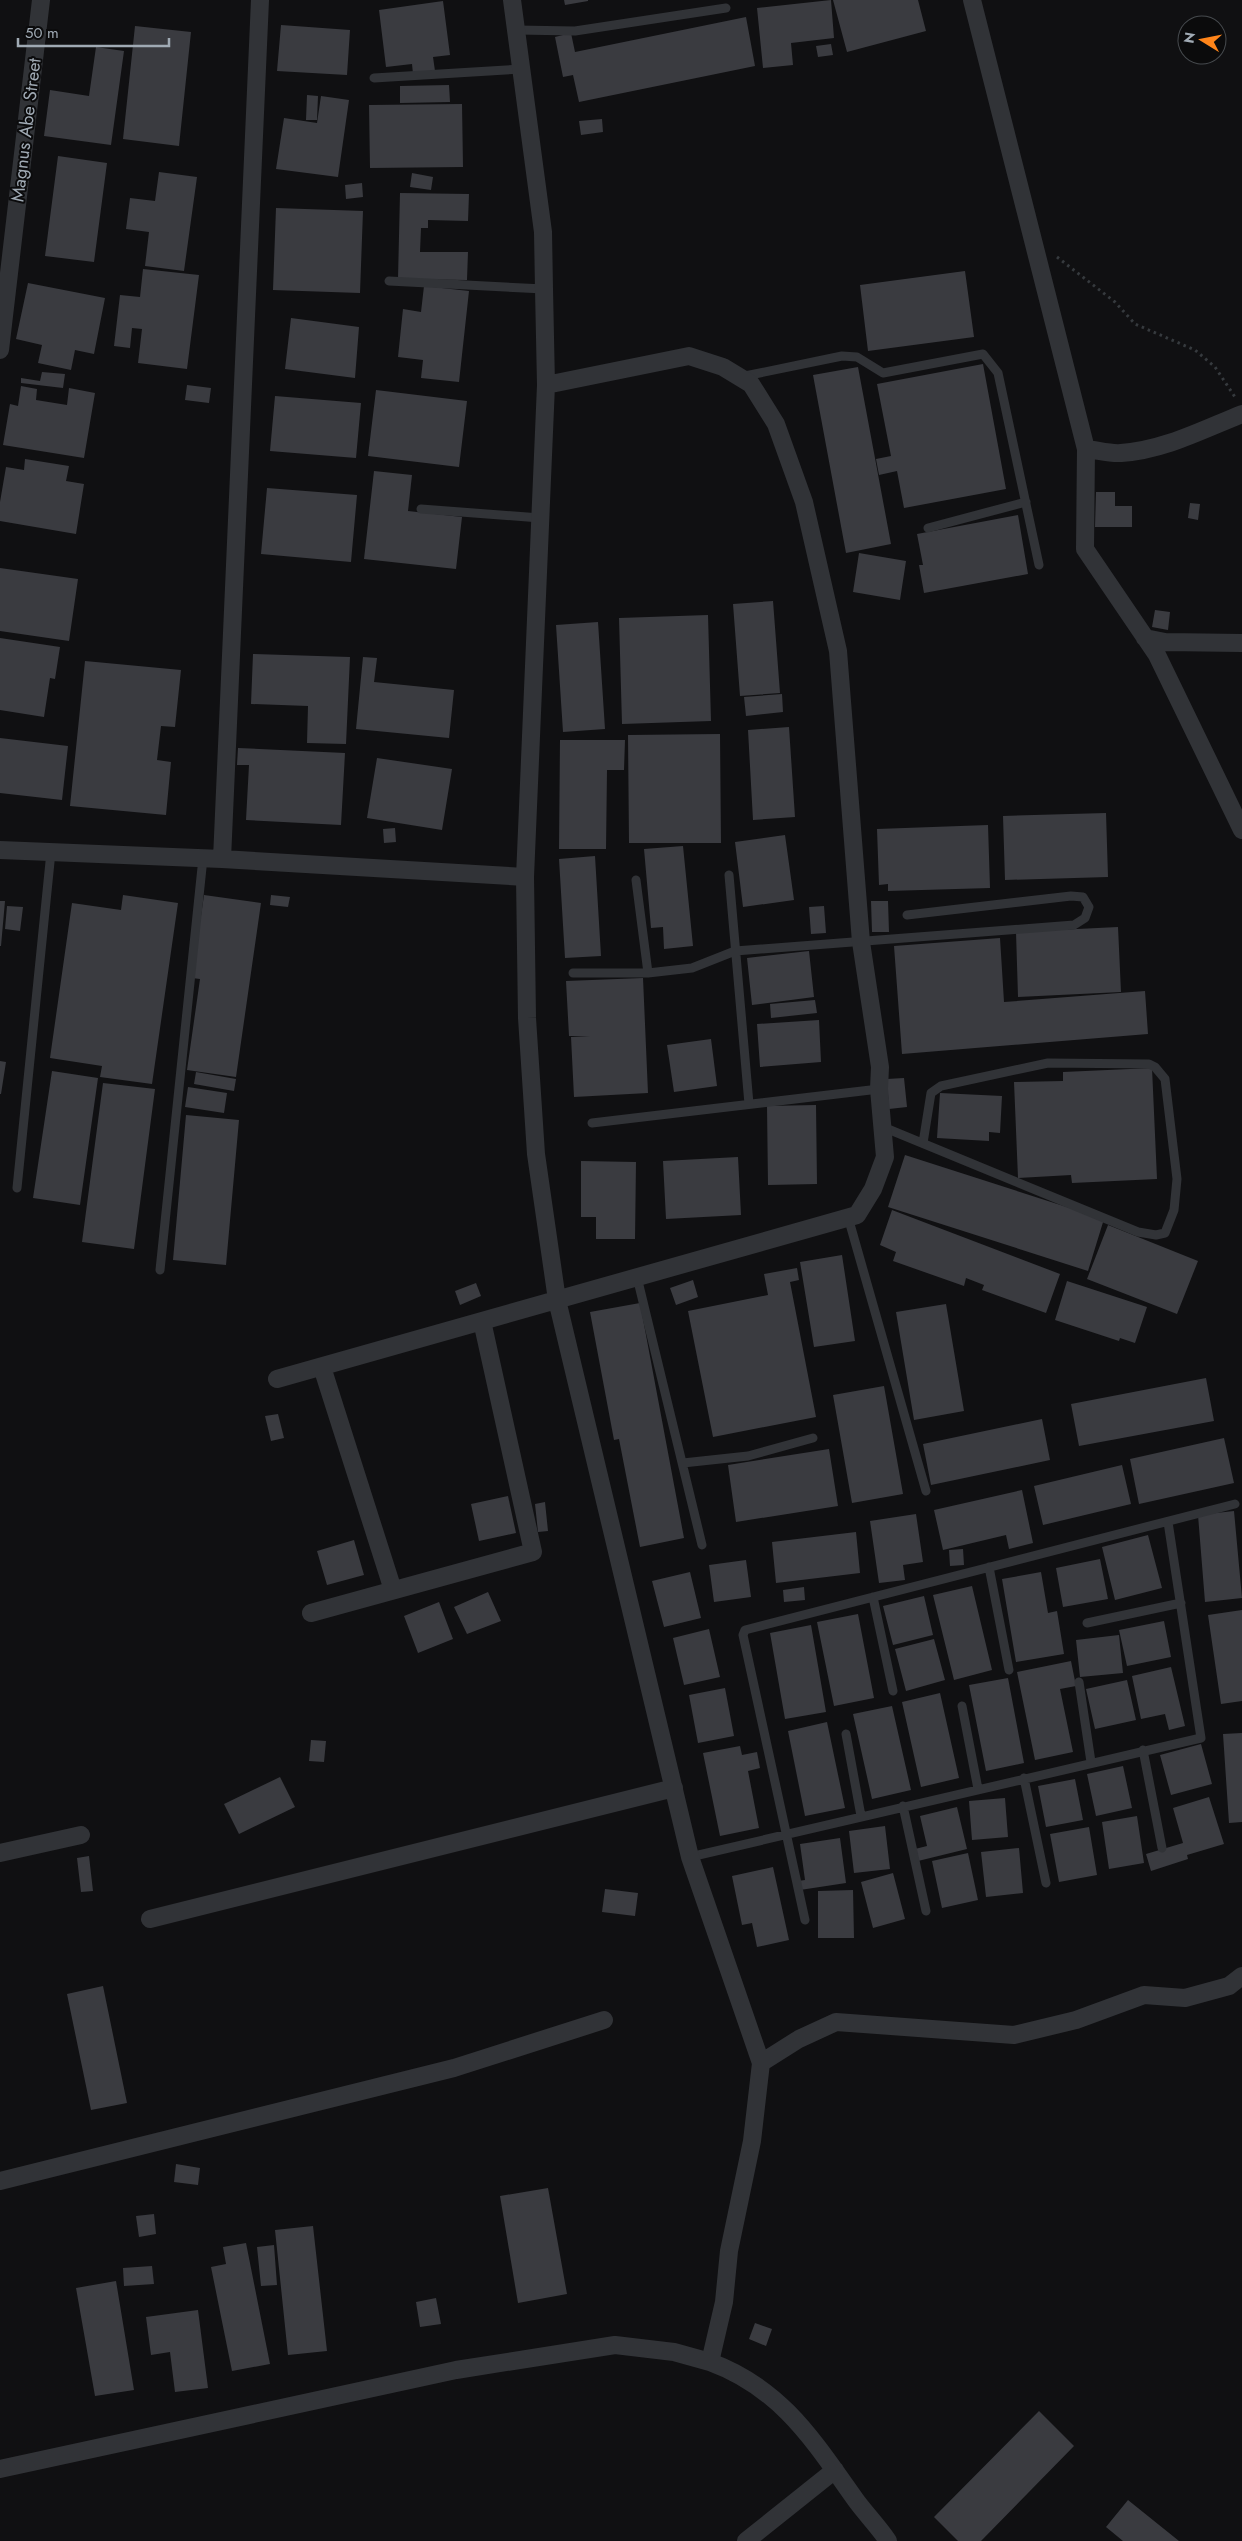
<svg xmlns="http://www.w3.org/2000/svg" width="1242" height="2541" viewBox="0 0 1242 2541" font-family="Jost,sans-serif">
  <rect width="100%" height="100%" fill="#101012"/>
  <path fill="#3a3b40" d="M564,0H588V1L565,5Z
    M831,0L834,38L791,43L793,65L763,68L757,8Z
    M833,0H918L926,31L847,52Z
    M443,1L450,55L433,57L435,71L413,74L412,64L386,67L379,10Z
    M746,17L755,66L579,102L573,75L563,77L555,37L571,33L575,52Z
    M281,25L350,30L347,75L277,71Z
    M135,26L191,32L179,146L123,139Z
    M831,44L833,55L818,57L816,46Z
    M96,47L124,51L111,145L44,136L50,90L89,96Z
    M449,85L450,102L400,103V86Z
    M307,95L318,96L317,120H306Z
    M321,96L349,100L338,177L276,169L284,118L317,123Z
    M462,104L463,167L370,168L369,105Z
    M602,119L603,132L581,135L579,121Z
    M58,156L107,163L94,262L45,256Z
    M159,172L197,177L184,271L145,266L149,232L126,229L130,198L155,201Z
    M412,173L433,177L431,190L410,187Z
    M362,183L363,197L346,199L345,185Z
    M400,193L469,194L468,221L428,220V228H421L420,252H468L467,280L398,279Z
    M276,208L363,211L360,293L273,290Z
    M143,269L199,275L187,369L138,363L142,329L132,328L130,348L114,346L120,295L140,297Z
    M965,271L974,337L868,351L860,285Z
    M28,283L105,298L94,354L75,350L71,370L38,363L42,345L16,339Z
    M424,286L469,291L459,382L421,378L423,360L398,357L403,309L421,312Z
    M291,318L359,327L355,378L285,369Z
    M983,364L1006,489L904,508L897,471L879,475L876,459L891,456L877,384Z
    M858,367L891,544L846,553L813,375Z
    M42,372L65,374L63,388L21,383V378L40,381Z
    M187,385L211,388L209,403L185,400Z
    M21,386L37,389L36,400L67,405L69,388L95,393L84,458L3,445L10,404L18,406Z
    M376,390L467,401L459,467L368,456Z
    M275,396L361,403L356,458L270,451Z
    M25,459L69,466L66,481L84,484L76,534L0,521V502L6,467L24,470Z
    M374,471L412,475L408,511L462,517L456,569L364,559Z
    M267,488L357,495L351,562L261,554Z
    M1096,492H1115V506H1132V527H1095Z
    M1190,503L1200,504L1198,520L1188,518Z
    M1018,515L1028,574L924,593L919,565H923L917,534Z
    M859,553L906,561L900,600L853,592Z
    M0,568L78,579L69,641L0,631Z
    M773,601L780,693L740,696L733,604Z
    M1155,610L1170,612L1168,630L1152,627Z
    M708,615L711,721L622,724L619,618Z
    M598,622L605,729L563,732L556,625Z
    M0,638L60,647L55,679L50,678L44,717L0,710Z
    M253,654L350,657L346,744L307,743L308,706L251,704Z
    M363,657L377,658L374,682L454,690L449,738L356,729Z
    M85,661L181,670L175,727L161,726L157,760L171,762L166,815L70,806Z
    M782,694L783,712L746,716L744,697Z
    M789,727L795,817L753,820L748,730Z
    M720,734L721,843H629L628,735Z
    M0,738L68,746L62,800L0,793Z
    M560,740H625L624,770H607L606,849H559Z
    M238,748L345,753L341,825L246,820L249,765H237Z
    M377,758L452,769L442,830L367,818Z
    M1106,813L1108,877L1005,880L1003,816Z
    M988,825L990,888L888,891V884L879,885L877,829Z
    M395,828L396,842L384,843L383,829Z
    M785,835L794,900L743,907L735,842Z
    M683,846L693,946L664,949L663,927L651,928L644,849Z
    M595,856L601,956L565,958L559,859Z
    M123,895L178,903L152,1084L100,1077L102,1066L50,1058L72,903L121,910Z
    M204,895L261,903L236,1077L187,1070L200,979L192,978Z
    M271,895L290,897L288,907L270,905Z
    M0,901H5L1,946H0Z
    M871,901H888L889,932H872Z
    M7,906L23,907L20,931L5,929Z
    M824,906L826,933L811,934L809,907Z
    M1118,927L1121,992L1018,997L1016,932Z
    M1000,938L1004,1002L1145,991L1148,1034L902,1054L894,946Z
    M809,951L814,997L752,1005L747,958Z
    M643,978L648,1093L574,1097L571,1037L590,1036H569L566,981Z
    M815,1000L817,1013L771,1018L770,1004Z
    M819,1020L821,1062L760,1067L757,1024Z
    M711,1039L717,1086L674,1092L667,1045Z
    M0,1061L6,1062L1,1094H0Z
    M1152,1068L1157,1179L1072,1183L1071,1175L1018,1178L1014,1082L1063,1081V1072Z
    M52,1071L98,1078L80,1205L33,1198Z
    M196,1072L236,1079L234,1091L194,1084Z
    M904,1078L907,1107L889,1109L887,1079Z
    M103,1083L155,1089L134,1249L82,1242Z
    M188,1087L227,1093L224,1113L185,1107Z
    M940,1093L1002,1096L1000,1133L989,1132V1141L937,1138Z
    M816,1105L817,1184L768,1185L767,1106Z
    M186,1115L239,1120L226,1265L173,1260Z
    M905,1155L1104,1219L1088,1271L888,1207Z
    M738,1157L741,1215L666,1219L663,1161Z
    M581,1161L636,1162L635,1239H596V1217H581Z
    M892,1210L1060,1274L1046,1313L982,1290L984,1285L966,1278L964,1286L893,1261L896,1252L880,1245Z
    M1108,1225L1198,1261L1177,1314L1087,1279Z
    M842,1255L855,1341L814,1347L800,1262Z
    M797,1268L799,1280L790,1282L816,1417L713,1437L688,1311L768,1295L764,1274Z
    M693,1280L698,1297L676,1305L670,1288Z
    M1067,1281L1147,1307L1135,1343L1120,1338L1119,1341L1055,1320Z
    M476,1283L481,1296L460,1305L455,1291Z
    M640,1303L684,1538L640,1547L619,1439L614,1440L590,1312Z
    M946,1304L964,1411L914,1420L896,1312Z
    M1206,1378L1214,1421L1079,1446L1071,1404Z
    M884,1386L903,1494L852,1503L833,1395Z
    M278,1414L284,1438L271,1441L265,1416Z
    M1042,1419L1050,1460L931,1485L923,1444Z
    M1224,1438L1234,1483L1139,1504L1130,1459Z
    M829,1449L838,1506L736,1522L728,1465Z
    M1122,1465L1131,1504L1043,1525L1034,1486Z
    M1022,1490L1033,1543L1009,1549L1006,1535L943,1550L934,1510Z
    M508,1496L516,1533L479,1541L471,1504Z
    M545,1502L548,1531L538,1532L535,1504Z
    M1234,1511L1242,1598L1205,1602L1198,1515Z
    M916,1514L923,1562L903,1565L905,1580L879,1583L870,1521Z
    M856,1532L860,1573L776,1583L772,1542Z
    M1148,1535L1162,1588L1115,1600L1102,1547Z
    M354,1540L364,1575L327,1585L317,1551Z
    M963,1549L964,1565L950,1566L949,1550Z
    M1100,1559L1108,1599L1063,1607L1056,1568Z
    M746,1560L751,1597L714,1602L709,1565Z
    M690,1572L701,1618L664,1627L652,1581Z
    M1041,1572L1048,1613L1057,1611L1064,1654L1016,1662L1002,1579Z
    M972,1586L992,1670L954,1680L933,1595Z
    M804,1587L805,1600L784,1602L783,1590Z
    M488,1592L501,1621L467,1634L454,1607Z
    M924,1596L933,1635L893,1645L883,1606Z
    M439,1602L453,1639L418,1653L404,1616Z
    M1242,1610V1701L1221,1704L1208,1615Z
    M858,1614L874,1698L834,1706L817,1622Z
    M1164,1621L1171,1657L1127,1666L1119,1630Z
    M811,1625L826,1712L785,1719L770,1633Z
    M709,1629L720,1677L684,1685L673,1638Z
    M1119,1635L1123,1673L1080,1677L1076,1640Z
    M934,1639L945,1680L906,1691L895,1649Z
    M1071,1661L1076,1686L1060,1689L1073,1752L1035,1760L1017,1672Z
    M1171,1667L1185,1726L1169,1730L1165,1714L1141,1719L1132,1676Z
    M1008,1678L1024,1763L986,1771L969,1685Z
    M1127,1680L1136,1720L1095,1729L1086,1689Z
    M725,1688L734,1736L698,1743L689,1695Z
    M940,1693L959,1778L921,1787L902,1702Z
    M892,1706L911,1790L872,1799L853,1714Z
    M827,1722L845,1808L805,1816L788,1731Z
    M1242,1733V1822L1229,1823L1223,1734Z
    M311,1740L326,1741L324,1762L309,1761Z
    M1201,1744L1212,1784L1171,1795L1160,1755Z
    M740,1746L742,1755L757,1752L760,1768L748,1771L759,1828L720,1836L703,1753Z
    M1123,1766L1132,1808L1096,1816L1087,1774Z
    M280,1777L295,1807L239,1834L224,1804Z
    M1075,1779L1083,1820L1046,1827L1038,1786Z
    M1209,1797L1224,1844L1187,1855L1188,1859L1151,1871L1146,1854L1183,1843L1173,1808Z
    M1005,1798L1008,1837L972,1840L969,1801Z
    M957,1807L967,1849L918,1861L915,1849L927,1846L920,1816Z
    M1137,1816L1144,1863L1109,1869L1102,1822Z
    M885,1826L890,1869L854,1873L849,1831Z
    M1089,1827L1097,1875L1059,1882L1050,1834Z
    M840,1838L846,1883L800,1890L798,1881L805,1880L800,1844Z
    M1019,1848L1023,1893L986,1897L981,1852Z
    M968,1853L978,1900L942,1908L932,1861Z
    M89,1856L93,1891L81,1892L77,1858Z
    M773,1867L789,1940L757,1947L752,1923L742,1925L732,1876Z
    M893,1873L905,1919L873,1928L861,1882Z
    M605,1889L638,1893L635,1916L602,1912Z
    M853,1890L854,1938H818V1891Z
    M103,1986L127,2103L91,2110L67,1994Z
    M176,2164L200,2168L198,2185L174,2182Z
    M548,2188L567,2294L518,2303L500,2196Z
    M154,2214L156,2234L139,2237L136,2216Z
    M313,2226L327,2351L288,2355L275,2230Z
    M246,2243L270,2364L232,2371L211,2267L226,2264L223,2247Z
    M274,2245L277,2285L261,2286L257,2247Z
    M152,2266L154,2284L124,2286L123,2268Z
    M116,2281L134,2390L95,2396L76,2288Z
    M436,2298L441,2324L420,2327L416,2302Z
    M198,2310L208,2388L175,2392L170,2352L151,2355L146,2317Z
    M755,2323L772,2329L766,2346L749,2339Z
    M1039,2411L1074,2446L981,2541H958L934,2517Z
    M1128,2500L1179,2541H1123L1106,2527Z"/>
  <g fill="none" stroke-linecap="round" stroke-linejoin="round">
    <path stroke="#363a3e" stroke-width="3" stroke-dasharray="2.5 4" stroke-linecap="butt" d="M1057,257L1115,302L1135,324L1195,350L1215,367L1235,397"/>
    <path stroke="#313337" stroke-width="9" d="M517,30L575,31L726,8
      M374,78L522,69
      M389,281L544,289
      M740,377L842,356L857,357L883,373L983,354L998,373L1039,565
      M421,509L540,518
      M928,528L1026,502
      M729,875L749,1104
      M636,880L648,973
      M573,973H648L692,968L735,951L1074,925L1085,918L1089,907L1083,897L1071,896L907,915
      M592,1123L879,1089
      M883,1127L1138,1232L1156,1235L1165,1233L1174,1210L1177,1179L1165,1079L1155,1067L1149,1064L1048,1063L941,1086L931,1093L923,1143
      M17,1188L51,852
      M848,1217L926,1491
      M160,1270L203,858
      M637,1277L702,1545
      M683,1463L748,1456L813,1438
      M989,1567L1009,1670
      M873,1597L893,1691
      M1087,1623L1181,1603
      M1079,1682L1091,1762
      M962,1706L978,1789
      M846,1734L861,1816
      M1143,1750L1162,1848
      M1024,1778L1046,1883
      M903,1806L926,1911
      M690,1857L1201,1738L1168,1522
      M805,1920L743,1635L745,1630L1235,1504"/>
    <path stroke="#313337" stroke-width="18" d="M512,0L543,232L544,289L546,385L525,877L527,1018L536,1154L557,1300L690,1857L761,2063L752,2141L729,2251L724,2302L710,2362C781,2388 813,2440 855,2499C865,2513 878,2526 888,2541
      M972,0L1086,449L1085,549L1157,655L1242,830
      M0,350L41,0
      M1086,449C1097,450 1110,454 1121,453C1164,450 1202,430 1242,414
      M1145,638L1165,642L1242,643
      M0,850L222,859L525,877
      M222,859L260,0
      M322,1367L393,1590
      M277,1379L857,1215L873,1189L885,1157L879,1089L880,1067L861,942L838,651L804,502L776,424L751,384L723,367L689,356L546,385
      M311,1613L533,1552L482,1321
      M0,1853L81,1835
      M150,1919L674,1788
      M761,2063L799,2039L836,2022L1014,2035L1076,2020L1144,1995L1185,1998L1229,1986L1242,1976
      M0,2181L454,2068L604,2020
      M0,2469L456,2370L615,2345L674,2352L710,2362
      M746,2541L835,2470"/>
  </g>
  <g text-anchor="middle" stroke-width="4" stroke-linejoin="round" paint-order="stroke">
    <g font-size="18" fill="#a0aab4" stroke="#0b0b0c">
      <text transform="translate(26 130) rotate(-83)" y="6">Magnus Abe Street</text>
    </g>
  </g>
  <g transform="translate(1202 40) rotate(280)"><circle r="24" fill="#0b0b0c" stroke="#474b4f"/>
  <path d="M0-4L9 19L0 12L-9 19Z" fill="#ff851a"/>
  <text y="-8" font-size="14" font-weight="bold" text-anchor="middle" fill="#a0aab4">N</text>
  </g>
  <path d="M18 38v8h151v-8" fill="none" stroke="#a0aab4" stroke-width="2.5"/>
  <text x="25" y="38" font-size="15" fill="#a0aab4" stroke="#0b0b0c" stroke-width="4" paint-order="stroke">50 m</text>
</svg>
